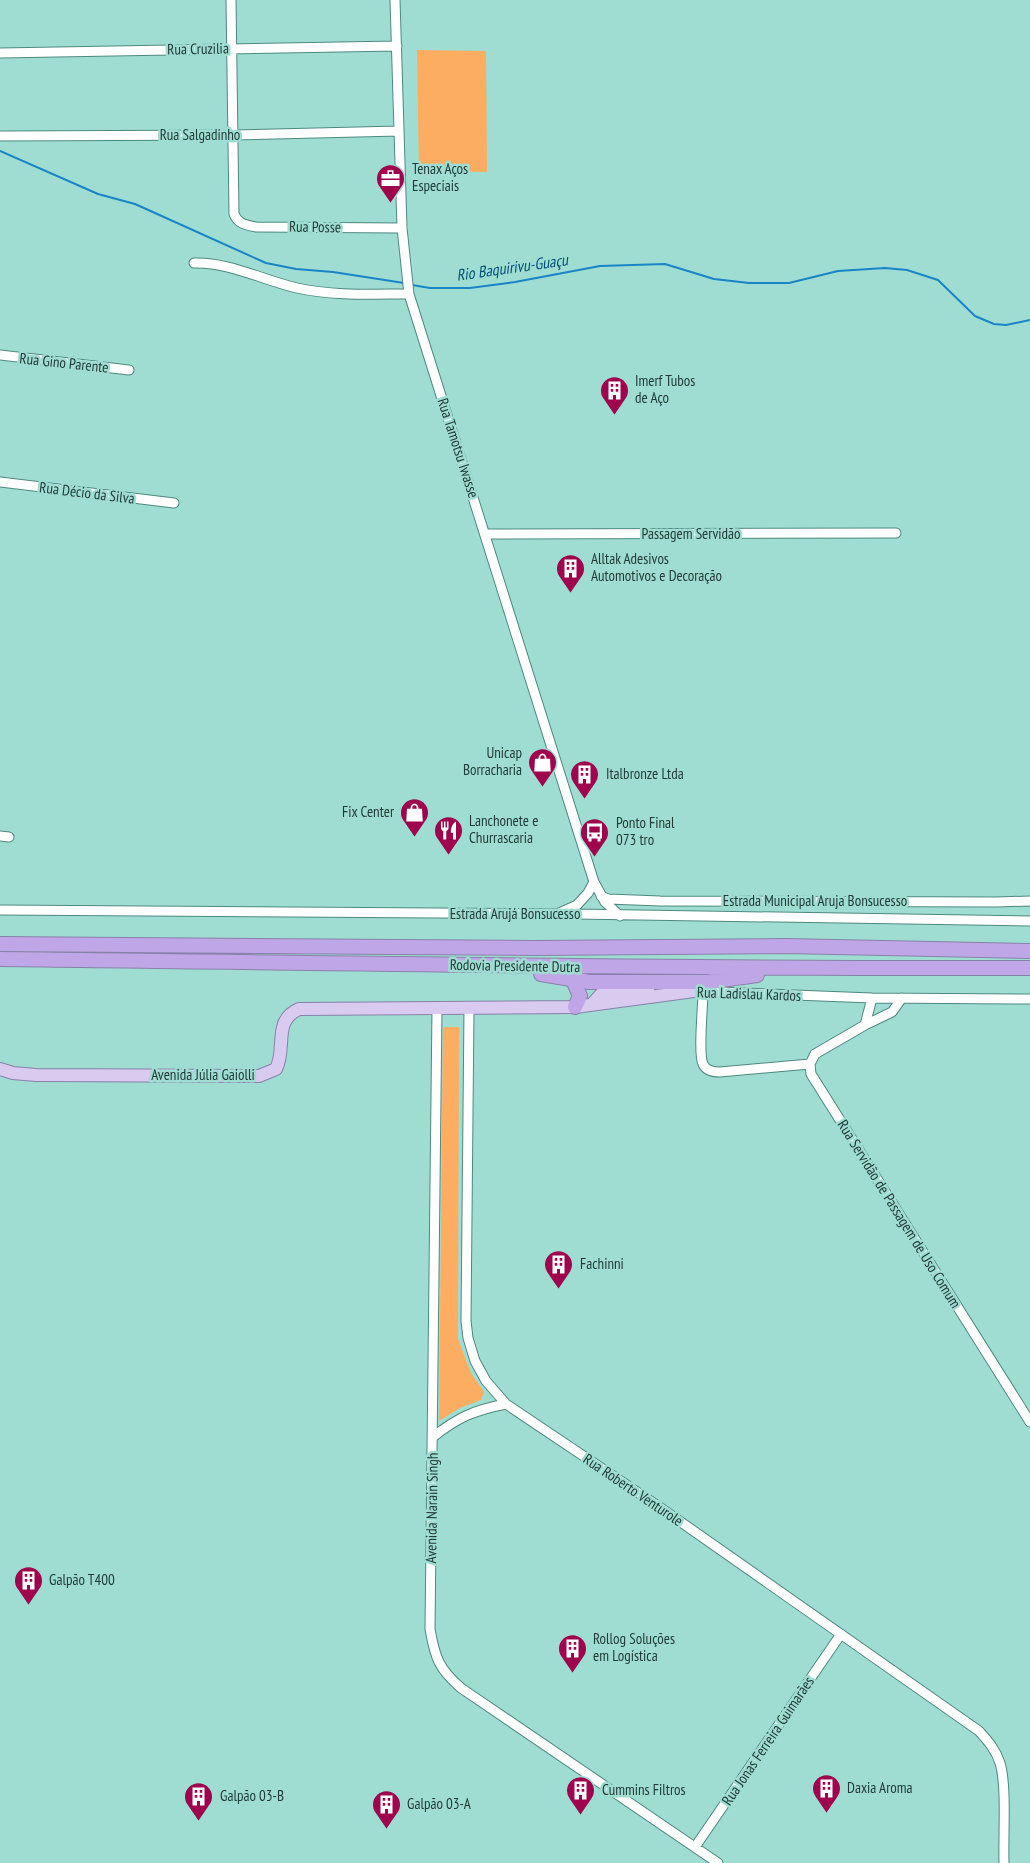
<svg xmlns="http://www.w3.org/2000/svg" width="1030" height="1863" viewBox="0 0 1030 1863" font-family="'PT Sans Narrow',sans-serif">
  <rect width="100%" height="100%" fill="#9fddd2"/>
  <path fill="#fcad62" d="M417,50L486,51L487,172L419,171Z
    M443,1027H459L458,1339L471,1373L484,1392L481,1400L460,1408L439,1421Z"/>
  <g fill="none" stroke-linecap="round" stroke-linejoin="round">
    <path stroke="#1985c6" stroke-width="2" d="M0,151L98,194L135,204L266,263L296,269L333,272L404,283
      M412,285L430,288H470L515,282L600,266L665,264L714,279L749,283H789L838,271L885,268L907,270L938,280L975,316L994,324L1006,325L1030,320"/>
    <defs>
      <path id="minor" d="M231,0L234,214C238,224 246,225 256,227L402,228
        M395,0L402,228L409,294L594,882L605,902L620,916
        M0,53L397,46
        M0,136L233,135L399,131
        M194,263C230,262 262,280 297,288C333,296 372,294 409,294
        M0,355L129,370
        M0,482L174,503
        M485,534L896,533
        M0,836L9,837
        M601,896L608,899L660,901L997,902L1030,901
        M0,910L576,914L1030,921
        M559,913L577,905L588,893L594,882
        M694,991L872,998L1030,999
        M703,992C703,1006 698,1054 703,1064C706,1071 713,1072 720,1072L810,1064
        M902,998L892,1012L865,1025L815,1054L810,1064L811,1074L1030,1422
        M437,1008L430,1629C435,1658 439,1669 461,1688L718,1863
        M469,1008L466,1321L468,1338L475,1361L486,1381L506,1404L658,1506L979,1731C988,1741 996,1750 1000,1763C1007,1786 1003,1836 1004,1863
        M865,1025L872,998
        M433,1437C458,1417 475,1410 506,1404
        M695,1847L841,1634"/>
      <path id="major" d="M593,1003L603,992L648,990
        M0,1069L13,1073L36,1075L259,1076L276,1069C287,1048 272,1021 299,1009L575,1007L694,991"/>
      <path id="highway" d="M0,944L533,948L785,946L1030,951
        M0,959C343,963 687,969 1030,968
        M541,974L589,982H708L757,975
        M573,980L580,996L575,1007"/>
    </defs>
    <use href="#minor" stroke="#4d8980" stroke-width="11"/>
    <use href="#major" stroke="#8881a9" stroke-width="14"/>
    <use href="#highway" stroke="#8881a9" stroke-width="16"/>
    <use href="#minor" stroke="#fff" stroke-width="9"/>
    <use href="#major" stroke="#d9caf0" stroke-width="12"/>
    <use href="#highway" stroke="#bfa6e6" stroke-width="14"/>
  </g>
  <defs>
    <symbol id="office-pin" viewBox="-11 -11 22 30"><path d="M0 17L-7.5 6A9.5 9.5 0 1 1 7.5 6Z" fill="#9e054d" stroke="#9fddd2"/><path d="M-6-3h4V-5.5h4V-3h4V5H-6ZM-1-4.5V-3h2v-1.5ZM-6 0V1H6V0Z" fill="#fff"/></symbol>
    <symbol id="building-pin" viewBox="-11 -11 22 30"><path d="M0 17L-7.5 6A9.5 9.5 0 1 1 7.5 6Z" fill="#9e054d" stroke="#9fddd2"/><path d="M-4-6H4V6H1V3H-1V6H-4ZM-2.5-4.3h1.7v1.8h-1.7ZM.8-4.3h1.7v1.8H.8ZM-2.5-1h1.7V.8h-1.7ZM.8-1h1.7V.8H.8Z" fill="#fff"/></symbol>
    <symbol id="shop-pin" viewBox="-11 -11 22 30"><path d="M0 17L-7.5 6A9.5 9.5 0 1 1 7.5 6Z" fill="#9e054d" stroke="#9fddd2"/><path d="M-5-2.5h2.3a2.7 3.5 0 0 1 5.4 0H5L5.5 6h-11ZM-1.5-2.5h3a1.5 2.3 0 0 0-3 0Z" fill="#fff"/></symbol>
    <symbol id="restaurant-pin" viewBox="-11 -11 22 30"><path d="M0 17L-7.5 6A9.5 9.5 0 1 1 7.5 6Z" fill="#9e054d" stroke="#9fddd2"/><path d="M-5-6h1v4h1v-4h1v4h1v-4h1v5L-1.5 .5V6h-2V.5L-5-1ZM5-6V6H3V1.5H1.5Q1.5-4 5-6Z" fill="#fff"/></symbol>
    <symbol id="bus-pin" viewBox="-11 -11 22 30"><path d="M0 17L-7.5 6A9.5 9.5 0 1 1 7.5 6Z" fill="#9e054d" stroke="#9fddd2"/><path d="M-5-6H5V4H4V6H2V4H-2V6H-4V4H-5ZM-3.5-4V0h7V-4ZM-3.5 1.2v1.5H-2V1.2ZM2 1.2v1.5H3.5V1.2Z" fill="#fff"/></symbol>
  </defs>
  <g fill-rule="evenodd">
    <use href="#office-pin" x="374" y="162" width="33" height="45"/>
    <use href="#building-pin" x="598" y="374" width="33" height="45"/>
    <use href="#building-pin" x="554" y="552" width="33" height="45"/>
    <use href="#shop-pin" x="526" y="746" width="33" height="45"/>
    <use href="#building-pin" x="568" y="758" width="33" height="45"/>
    <use href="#shop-pin" x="398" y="796" width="33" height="45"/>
    <use href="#restaurant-pin" x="432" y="814" width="33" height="45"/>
    <use href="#bus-pin" x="578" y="816" width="33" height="45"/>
    <use href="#building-pin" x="542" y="1248" width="33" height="45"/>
    <use href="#building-pin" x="12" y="1564" width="33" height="45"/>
    <use href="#building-pin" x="556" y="1632" width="33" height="45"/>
    <use href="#building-pin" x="810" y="1772" width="33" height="45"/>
    <use href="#building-pin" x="564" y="1774" width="33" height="45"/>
    <use href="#building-pin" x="182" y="1780" width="33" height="45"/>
    <use href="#building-pin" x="370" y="1788" width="33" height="45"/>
  </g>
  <g text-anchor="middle" stroke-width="5" stroke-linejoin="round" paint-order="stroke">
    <g font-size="15" fill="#223b37" stroke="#9fddd2">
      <text transform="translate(198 49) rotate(-1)" y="5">Rua Cruzilia</text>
      <text x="200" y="140">Rua Salgadinho</text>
      <text transform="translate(315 227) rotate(1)" y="5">Rua Posse</text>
      <text transform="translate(64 363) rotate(6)" y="5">Rua Gino Parente</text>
      <text transform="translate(458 448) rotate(72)" y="5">Rua Tamotsu Iwasse</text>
      <text transform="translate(87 493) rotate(7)" y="5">Rua Décio da Silva</text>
      <text x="691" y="539">Passagem Servidão</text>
      <text x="815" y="906">Estrada Municipal Aruja Bonsucesso</text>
      <text x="515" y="919">Estrada Arujá Bonsucesso</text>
      <text transform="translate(515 966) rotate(1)" y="5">Rodovia Presidente Dutra</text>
      <text transform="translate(749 994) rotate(2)" y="5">Rua Ladislau Kardos</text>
      <text x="203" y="1080">Avenida Júlia Gaiolli</text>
      <text transform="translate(899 1214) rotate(58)" y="5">Rua Servidão de Passagem de Uso Comum</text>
      <text transform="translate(633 1490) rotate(34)" y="5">Rua Roberto Venturole</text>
      <text transform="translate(432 1508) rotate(-89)" y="5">Avenida Narain Singh</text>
      <text transform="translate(768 1741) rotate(-56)" y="5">Rua Jonas Ferreira Guimarães</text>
    </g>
    <g font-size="15" fill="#223b37" stroke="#9fddd2" text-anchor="start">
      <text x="412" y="174">Tenax Aços<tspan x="412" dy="17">Especiais</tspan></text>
      <text x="635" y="386">Imerf Tubos<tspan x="635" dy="17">de Aço</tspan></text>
      <text x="591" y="564">Alltak Adesivos<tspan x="591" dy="17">Automotivos e Decoração</tspan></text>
      <text x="522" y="758" text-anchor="end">Unicap<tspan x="522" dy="17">Borracharia</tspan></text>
      <text x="606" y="779">Italbronze Ltda</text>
      <text x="394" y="817" text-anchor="end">Fix Center</text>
      <text x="469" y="826">Lanchonete e<tspan x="469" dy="17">Churrascaria</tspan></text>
      <text x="616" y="828">Ponto Final<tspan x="616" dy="17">073 tro</tspan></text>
      <text x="580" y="1269">Fachinni</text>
      <text x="49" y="1585">Galpão T400</text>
      <text x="593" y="1644">Rollog Soluções<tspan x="593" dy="17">em Logística</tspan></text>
      <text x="847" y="1793">Daxia Aroma</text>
      <text x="602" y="1795">Cummins Filtros</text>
      <text x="220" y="1801">Galpão 03-B</text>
      <text x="407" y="1809">Galpão 03-A</text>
    </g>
    <g font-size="16" font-style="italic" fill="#004e79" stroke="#9fddd2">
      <text transform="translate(512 267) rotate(-8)" y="6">Rio Baquirivu-Guaçu</text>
    </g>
  </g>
</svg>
